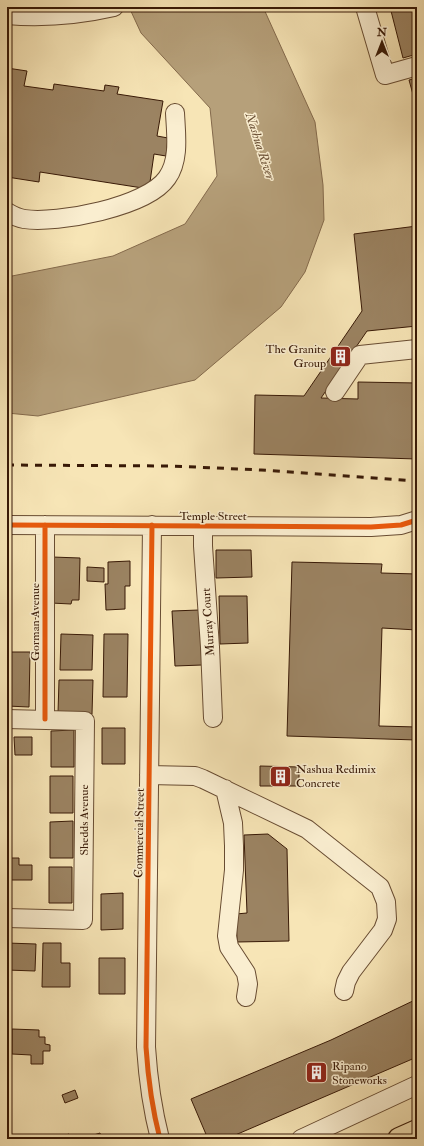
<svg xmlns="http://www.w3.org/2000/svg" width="424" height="1146" viewBox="0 0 424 1146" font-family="'IM FELL Double Pica',serif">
  <rect width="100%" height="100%" fill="#f7e5b6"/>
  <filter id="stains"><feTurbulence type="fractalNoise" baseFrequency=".005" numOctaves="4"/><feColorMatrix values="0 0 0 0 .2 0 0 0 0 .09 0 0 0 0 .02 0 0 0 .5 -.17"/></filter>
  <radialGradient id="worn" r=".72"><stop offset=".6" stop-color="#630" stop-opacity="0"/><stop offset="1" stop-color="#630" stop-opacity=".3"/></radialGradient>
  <path fill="#b6a07a" stroke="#846a4c" d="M129,7H263L315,122L323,185L324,220L305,272L281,307L195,380L38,416L7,413V277L113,256L185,224L217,176L210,108L141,33Z"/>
  <path fill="#9b8362" stroke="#381906" d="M390,7H417V54L403,58Z
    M7,68L27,71L24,86L53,90L54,84L104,91L105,85L119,87L117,94L163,101L157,136L168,138L166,156L154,154L149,189L40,172L39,182L7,177Z
    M417,78V109L409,80Z
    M417,226V326L367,331L321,398L358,399V382L417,383V459L254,454L255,395L304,396L362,311L354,234Z
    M216,550H251L252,577L216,578Z
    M52,557L80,558L79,600H72L71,604L51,603Z
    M130,561V586H125V609L106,610L105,584H108V562Z
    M292,562L382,564L381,573L417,574V630L382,628L379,726L417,727V740L287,736Z
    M87,567L104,568V582L87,581Z
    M219,596H247L248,643L220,644Z
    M199,610L202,665L175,666L172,611Z
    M61,634L93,635L92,670H60Z
    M104,634H128L127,697H103Z
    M7,652H30L29,707L7,706Z
    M59,680H93L92,714L58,713Z
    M102,728H125V764H102Z
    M74,730V767H51V731Z
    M14,737H32V755H15Z
    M260,766L299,767V786H260Z
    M50,776H73V813H50Z
    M73,821V858H50V822Z
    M268,834L287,849L289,941L237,942L236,914L247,913L244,835Z
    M7,858H19V865H32V880H11V892H7Z
    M49,867H72V903H49Z
    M123,893V929L101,930V894Z
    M7,943L36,944L35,971L7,970Z
    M43,943H61V963H70V987H42Z
    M99,958H125V994H99Z
    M417,999V1057L226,1139H208L191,1099L331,1040Z
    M12,1029L39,1030V1037H45V1044L50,1045V1051H43V1064H31V1055L12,1054Z
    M75,1090L78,1098L65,1103L62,1095Z
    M100,1133L102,1139H81Z
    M69,1134L71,1139H52Z"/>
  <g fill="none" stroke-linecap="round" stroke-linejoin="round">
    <defs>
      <path id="minor" d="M365,7L385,75L417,66
        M7,15C43,18 79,15 114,7
        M7,212C12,215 18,218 24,219C57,224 147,207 167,178C180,160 176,134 175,113
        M335,392L360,355L417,349
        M7,525L371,527L401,525L417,520
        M152,525L146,1047C148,1078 152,1108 160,1139
        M203,526V546L210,647L213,718
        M7,719L85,721L83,920L7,918
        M45,719V525
        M149,775L195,776L203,779L307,829L380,887L386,902L387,919L383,930L351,972L346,982L344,991
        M225,789L233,823L234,846V870L227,936L229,947L246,973L248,984L246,997
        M301,1139L417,1085"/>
      <path id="major" d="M399,1139L417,1131"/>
    </defs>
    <use href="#minor" stroke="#684c32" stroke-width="20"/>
    <use href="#major" stroke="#381906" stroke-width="24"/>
    <use href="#minor" stroke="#faeed0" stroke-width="18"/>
    <use href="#major" stroke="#f7e5b6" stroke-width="22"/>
    <path stroke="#381906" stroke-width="3" stroke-dasharray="7 7" stroke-linecap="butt" d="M7,465L172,466L261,470L417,481"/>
    <defs>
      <path id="cycleway" d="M7,525L371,527L401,525L417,520
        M152,525L146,1047C148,1078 152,1108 160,1139
        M45,719V525"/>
    </defs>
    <use href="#cycleway" stroke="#faeed0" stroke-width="8"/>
    <use href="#cycleway" stroke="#e8590c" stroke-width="5"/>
  </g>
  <defs>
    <symbol id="building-square" viewBox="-11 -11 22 22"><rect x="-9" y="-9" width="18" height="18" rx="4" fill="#8f2418" stroke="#faeed0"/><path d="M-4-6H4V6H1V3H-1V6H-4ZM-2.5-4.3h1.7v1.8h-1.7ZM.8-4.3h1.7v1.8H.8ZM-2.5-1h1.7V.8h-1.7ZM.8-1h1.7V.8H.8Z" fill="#fff"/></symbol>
  </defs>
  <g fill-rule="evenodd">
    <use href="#building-square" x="328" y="344" width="25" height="25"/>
    <use href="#building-square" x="268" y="764" width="25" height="25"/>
    <use href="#building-square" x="304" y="1060" width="25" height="25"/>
  </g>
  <g text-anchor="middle" stroke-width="3" stroke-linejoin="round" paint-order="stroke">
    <g font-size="12" fill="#381906" stroke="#faeed0" text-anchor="start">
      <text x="326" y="353" text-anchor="end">The Granite<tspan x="326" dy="14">Group</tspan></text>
      <text x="296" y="773">Nashua Redimix<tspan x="296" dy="14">Concrete</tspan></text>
      <text x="332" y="1070">Ripano<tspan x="332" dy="14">Stoneworks</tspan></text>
    </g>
    <g font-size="12" fill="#381906" stroke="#faeed0">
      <text x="213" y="520">Temple Street</text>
      <text transform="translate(35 622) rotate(-90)" y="4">Gorman Avenue</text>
      <text transform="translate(208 622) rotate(-94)" y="4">Murray Court</text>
      <text transform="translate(84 820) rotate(-90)" y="4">Shedds Avenue</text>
      <text transform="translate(139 833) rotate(-89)" y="4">Commercial Street</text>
    </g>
    <g font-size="13" font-style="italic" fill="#6a4f34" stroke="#faeed0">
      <text transform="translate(261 146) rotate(72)" y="5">Nashua River</text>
    </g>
  </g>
  <rect width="424" height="1146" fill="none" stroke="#f7e5b6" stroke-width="24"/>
  <rect x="8" y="8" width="408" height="1130" fill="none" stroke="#381906" stroke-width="2"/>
  <rect x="12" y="12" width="400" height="1122" fill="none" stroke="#381906"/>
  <g transform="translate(382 42)" stroke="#faeed0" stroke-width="3" paint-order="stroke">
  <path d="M0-3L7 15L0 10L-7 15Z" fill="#381906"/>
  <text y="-6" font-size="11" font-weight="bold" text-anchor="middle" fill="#381906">N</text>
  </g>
  <rect width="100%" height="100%" filter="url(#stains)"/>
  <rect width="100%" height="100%" fill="url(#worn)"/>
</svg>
